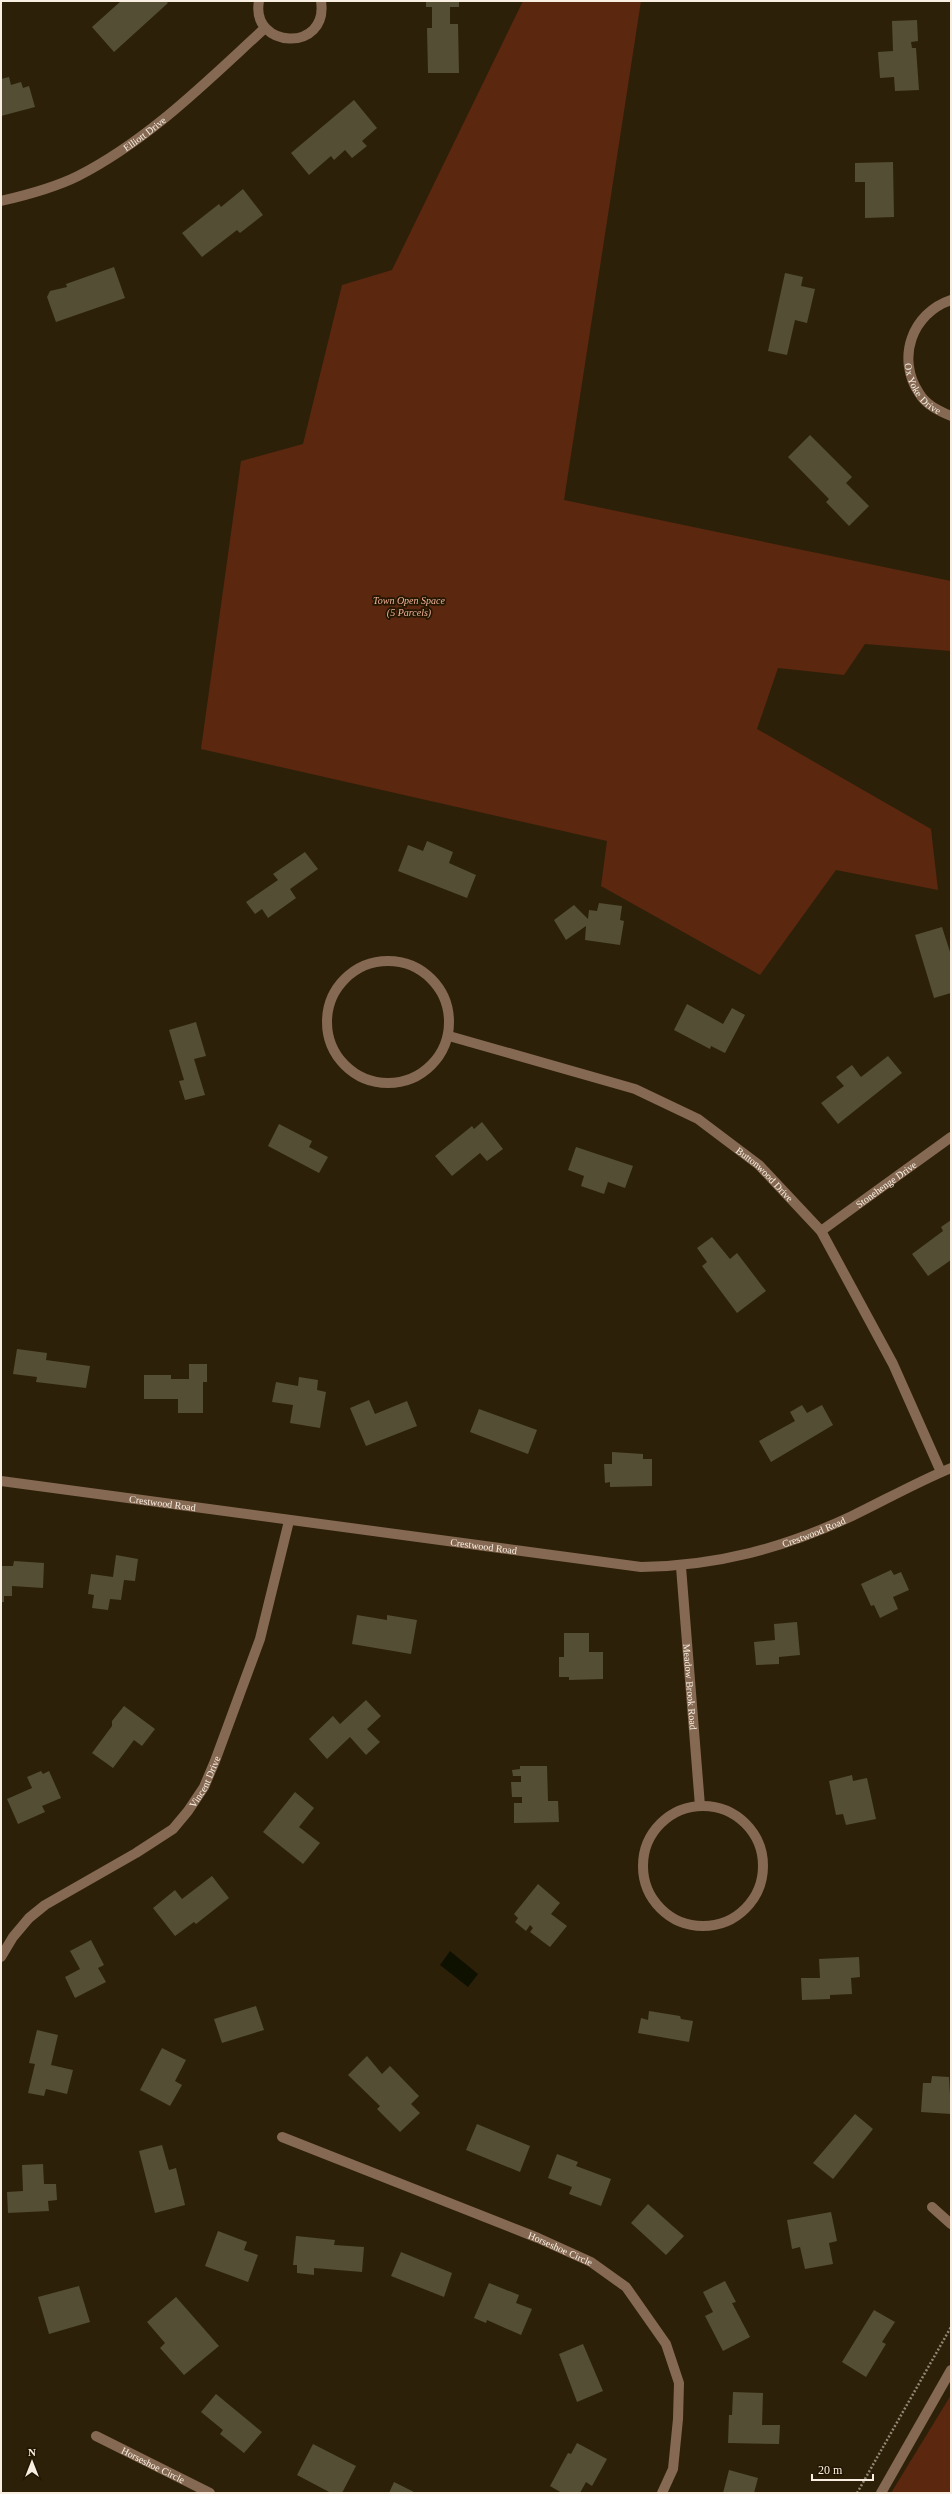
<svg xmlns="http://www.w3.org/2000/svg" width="952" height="2494" viewBox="0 0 952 2494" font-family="Georgia,serif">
  <rect width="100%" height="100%" fill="#2d2009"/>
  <path fill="#5b270f" d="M523,1H641L564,500L951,581V651L865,644L844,675L778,668L757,729L931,829L938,890L836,870L760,975L601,886L607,841L201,749L241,461L303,444L342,285L392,270Z
    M951,2395V2493H891Z"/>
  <path fill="#0e1100" d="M450,1951L478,1974L468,1987L440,1965Z"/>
  <path fill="#534e34" d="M121,1H166L168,3L114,52L92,27Z
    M426,1H459V7H450V24H458L459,73H428L427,28H432V7H426Z
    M917,20L918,41L911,42L912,48H916L919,90L895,91L894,77L880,78L878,52L893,51L892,21Z
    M9,77L11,85L21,82L23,88L29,86L35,107L1,116V79Z
    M354,100L377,128L362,141L367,146L352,158L345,150L334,160L331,156L309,175L291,153Z
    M893,162L894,217L865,218V182H855V163Z
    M243,189L263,215L240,233L237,230L202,257L182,233L219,204L221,207Z
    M114,267L125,298L56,322L47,297L50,291L67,287L66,284Z
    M785,273L803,277L801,286L815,289L807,323L795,320L787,355L768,351Z
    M810,435L852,477L846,483L869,506L849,526L826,502L829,499L788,457Z
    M427,841L453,852L449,863L476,875L467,898L398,871L408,845L423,851Z
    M305,852L318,869L290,889L296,898L268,918L262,909L255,914L246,902L278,880L273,874Z
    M599,903L622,906L620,920L624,921L620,945L585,940L586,926L566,940L554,920L574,905L588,919L589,910L597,911Z
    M942,927L951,955V993L934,998L915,935Z
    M687,1004L723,1024L732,1008L745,1015L725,1053L711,1046L710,1049L674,1030Z
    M196,1022L206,1056L194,1059L205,1095L185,1100L179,1081L184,1080L169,1030Z
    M888,1056L902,1073L838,1124L821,1103L844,1086L836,1077L852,1065L861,1077Z
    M482,1122L503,1149L487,1161L480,1153L452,1176L435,1156L472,1126L474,1129Z
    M279,1124L312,1141L309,1147L328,1157L319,1173L268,1146Z
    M576,1147L633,1166L625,1188L608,1182L604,1194L581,1186L584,1176L568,1170Z
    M951,1220V1260L928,1276L912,1254L943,1231L941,1227Z
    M712,1237L730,1259L737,1253L766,1291L737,1313L702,1266L707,1262L697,1248Z
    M17,1349L47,1353L46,1360L90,1366L86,1388L36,1382L37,1377L13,1374Z
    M189,1364H207V1382H203V1413H178V1399H144V1375H171V1379H189Z
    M299,1377L318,1380L317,1390L326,1392L320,1428L290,1423L293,1405L272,1402L276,1382L298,1386Z
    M369,1400L375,1414L407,1401L417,1426L366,1446L350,1408Z
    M802,1405L807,1413L822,1405L833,1425L771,1462L759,1441L795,1421L790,1412Z
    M479,1409L537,1430L528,1454L470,1432Z
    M612,1452L643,1454V1459H652V1486L610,1487V1482L605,1483L604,1464H612Z
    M116,1555L138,1559L135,1581L124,1580L121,1600L110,1599L108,1610L92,1608L94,1595L88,1594L91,1574L113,1577Z
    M14,1561L44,1563L43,1588L12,1586V1596H4V1602H1V1566H13Z
    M891,1570L894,1575L901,1572L909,1590L893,1597L898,1609L880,1618L874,1605L871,1606L861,1584Z
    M357,1615L387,1620V1615L417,1620L411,1654L352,1644Z
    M797,1622L800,1655L779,1657V1664L756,1665L754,1642L775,1640L774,1624Z
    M564,1633H589V1652H603V1679L569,1680V1677H559V1657H564Z
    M366,1700L381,1716L367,1729L380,1742L366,1755L350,1737L327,1759L309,1739L333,1716L340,1724Z
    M124,1706L155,1729L142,1746L134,1740L113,1768L92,1753L112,1726V1721Z
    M520,1766H547L548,1801H558L559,1822L514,1823V1803H522V1797H512L511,1782H521V1776H513L512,1770L520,1769Z
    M41,1771L43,1774L49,1771L61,1798L42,1806L45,1812L18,1824L7,1799L32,1788L27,1777Z
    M852,1775L853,1781L867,1778L876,1819L846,1825L843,1814L836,1815L829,1781Z
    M295,1792L314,1808L299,1827L320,1843L303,1864L263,1832Z
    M212,1876L229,1898L196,1924L194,1922L175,1936L153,1908L175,1890L182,1899Z
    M538,1884L560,1903L551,1914L567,1926L550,1947L530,1932L533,1928L530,1925L526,1931L515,1922L518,1918L514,1914Z
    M91,1940L104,1965L98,1968L106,1982L75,1998L65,1977L80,1969L70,1951Z
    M859,1957L860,1977L851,1978L852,1994L830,1995V1999L802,2000L801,1978H820L819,1959Z
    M256,2006L264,2030L222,2043L214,2019Z
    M649,2011L680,2016L681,2019L693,2021L689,2042L638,2033L641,2018L648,2020Z
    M37,2030L58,2035L51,2065L73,2070L67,2094L46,2089L44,2096L28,2093L35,2064L29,2063Z
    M162,2048L186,2060L175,2081L182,2085L170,2106L140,2090Z
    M367,2056L382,2074L390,2066L419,2096L411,2104L420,2113L400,2132L377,2109L380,2106L348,2075Z
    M932,2076L949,2077L951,2114L921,2112L923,2083H931Z
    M855,2114L873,2129L833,2179L813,2163Z
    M477,2124L530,2146L520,2172L466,2150Z
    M162,2145L169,2170L176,2168L185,2205L155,2213L139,2151Z
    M557,2154L578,2162L576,2166L611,2179L601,2206L569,2194L572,2187L548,2178Z
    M43,2164L44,2184H56L57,2200L48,2201L49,2211L8,2213L7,2192L23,2191L22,2165Z
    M648,2204L684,2236L666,2255L631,2223Z
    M831,2212L837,2241L829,2243L833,2264L805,2269L800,2247L792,2249L787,2220Z
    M218,2231L247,2242L244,2250L258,2255L248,2282L205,2266Z
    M296,2236L335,2240L334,2245L364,2247L362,2272L314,2268V2275L297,2273V2265H293Z
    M401,2252L452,2273L444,2297L391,2276Z
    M725,2281L736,2302L732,2303L750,2337L723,2351L705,2316L713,2312L703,2292Z
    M489,2283L519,2295L516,2303L532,2309L521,2335L487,2320L486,2323L474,2318Z
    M79,2286L90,2322L49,2334L38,2297Z
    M176,2297L219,2346L184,2375L160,2348L165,2343L147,2322Z
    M874,2310L895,2322L882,2342L886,2344L866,2377L842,2362Z
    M583,2344L603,2391L577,2402L559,2354Z
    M733,2392L763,2393L762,2425H780L779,2444L728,2443L729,2415H732Z
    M216,2394L262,2432L244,2453L220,2434L223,2430L201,2412Z
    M577,2443L607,2459L592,2486L586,2482L580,2493H562L550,2486L568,2453L571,2454Z
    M313,2444L356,2466L342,2493H331L297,2475Z
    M729,2470L758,2478L754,2493H723Z
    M394,2482L416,2493H389Z"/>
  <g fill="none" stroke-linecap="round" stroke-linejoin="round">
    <path stroke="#928775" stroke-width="2.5" stroke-dasharray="2 2" stroke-linecap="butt" d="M857,2493L951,2327"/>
    <g stroke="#856953" stroke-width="10">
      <path d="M259,1C250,49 329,53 321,1"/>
      <path id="s1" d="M1,201C27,195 54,188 78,176C150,139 207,81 265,28"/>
      <path id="s2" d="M951,300C912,313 896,358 919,393C926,405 939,411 951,416"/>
      <circle cx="388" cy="1022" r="61"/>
      <path id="s3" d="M449,1036L635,1089L698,1119L759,1165L821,1231L893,1364L941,1472"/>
      <path id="s4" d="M821,1231L951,1137"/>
      <path id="s5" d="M1,1481L641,1567C717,1566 784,1548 852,1516C885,1500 917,1482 951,1468"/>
      <path id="s6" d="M681,1567L700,1806"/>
      <circle cx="703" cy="1866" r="60"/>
      <path id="s7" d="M1,1957L13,1937L29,1918L45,1905L136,1853L173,1829L188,1811L204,1787L215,1761L260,1639L289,1521"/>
      <path id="s8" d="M282,2137L538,2238L591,2262L626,2287L666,2344L679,2383L678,2419L673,2469L662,2493"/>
      <path d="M932,2207L951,2224"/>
      <path id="s9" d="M96,2436L210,2493"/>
      <path d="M881,2493L951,2370"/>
    </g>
  </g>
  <g text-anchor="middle" stroke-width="3.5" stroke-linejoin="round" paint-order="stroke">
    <g font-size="10" fill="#f8efe2" stroke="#231702">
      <text dy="4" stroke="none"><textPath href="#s1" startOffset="160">Elliott Drive</textPath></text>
      <text dy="4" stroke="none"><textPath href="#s2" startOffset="112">Ox Yoke Drive</textPath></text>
      <text dy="4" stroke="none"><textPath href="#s3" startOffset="350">Buttonwood Drive</textPath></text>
      <text dy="4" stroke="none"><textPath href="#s4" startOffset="80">Stonehenge Drive</textPath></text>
      <text dy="4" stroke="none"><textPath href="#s5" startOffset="163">Crestwood Road</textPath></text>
      <text dy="4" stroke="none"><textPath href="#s5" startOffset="823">Crestwood Road</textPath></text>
      <text dy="4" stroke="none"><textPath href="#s5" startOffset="487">Crestwood Road</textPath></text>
      <text dy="4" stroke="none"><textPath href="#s6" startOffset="120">Meadow Brook Road</textPath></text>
      <text dy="4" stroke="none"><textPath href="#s7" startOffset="275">Vincent Drive</textPath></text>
      <text dy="4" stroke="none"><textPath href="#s8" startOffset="300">Horseshoe Circle</textPath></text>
      <text dy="4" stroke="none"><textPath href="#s9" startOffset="64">Horseshoe Circle</textPath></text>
    </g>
    <g font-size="10" font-style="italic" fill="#f2b298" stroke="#231702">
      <text x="409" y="604">Town Open Space<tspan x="409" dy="12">(5 Parcels)</tspan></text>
    </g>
  </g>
  <rect width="952" height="2494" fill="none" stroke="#f8efe2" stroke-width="4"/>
  <g transform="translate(32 2462)" stroke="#231702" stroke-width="3" paint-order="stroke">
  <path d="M0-3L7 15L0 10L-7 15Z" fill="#f8efe2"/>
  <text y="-6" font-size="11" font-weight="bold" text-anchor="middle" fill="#f8efe2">N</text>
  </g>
  <path d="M812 2474v6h61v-6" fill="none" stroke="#f8efe2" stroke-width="2"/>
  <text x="818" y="2474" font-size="12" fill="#f8efe2" stroke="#231702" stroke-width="3" paint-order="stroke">20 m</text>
</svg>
